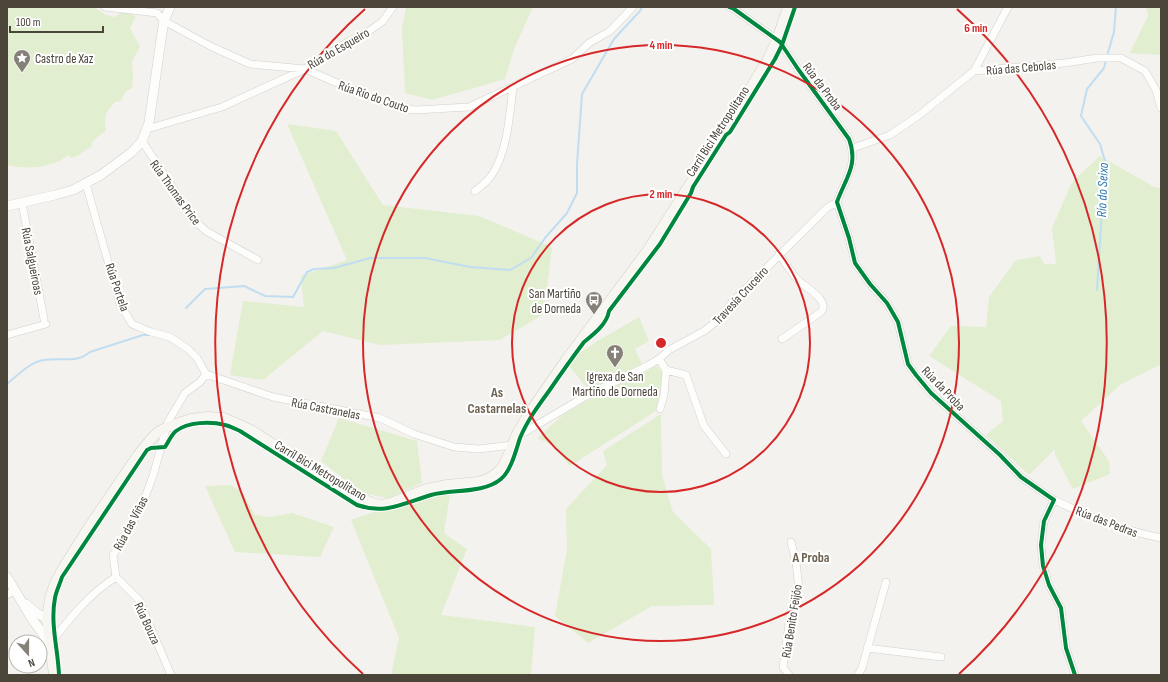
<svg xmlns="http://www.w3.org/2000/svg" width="1168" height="682" viewBox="0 0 1168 682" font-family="'Sofia Sans Condensed',sans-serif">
  <rect width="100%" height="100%" fill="#f4f2ee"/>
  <path fill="#e1eecf" d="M7,7H93L106,15L115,17C123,10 129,11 136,17L130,28L140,47L132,61L133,76L132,88L125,92L121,101L115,102C105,114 104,114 106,130L93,141L91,147C84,150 79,157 71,158L69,155C51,168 28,170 7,165Z
    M406,7H533L514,49L505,79L432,100L405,93L402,28Z
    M1146,7H1161V55L1130,53L1148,16Z
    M287,124L336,131L383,205L479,216L552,247L544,314L500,340L380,345L323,331L263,380L230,375L243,301L304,307L301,276L347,260Z
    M1100,156L1154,187L1161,188V364L1120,385L1081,421L1109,461L1110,474L1073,489L1055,455V449L1029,475L986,435L1003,421L1001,401L929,356L951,326L986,327L989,297L1016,260L1040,256L1044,264H1056L1052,228L1072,182Z
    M639,317L649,341L635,349L643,366L589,390L569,366L574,357L596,342Z
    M657,366L662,372L659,409L570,466L552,445L537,438L564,414L604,391Z
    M661,414L662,475L673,512L711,549L714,605L652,606L588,643L555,616L567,549L566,509L607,465L603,451Z
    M339,418L417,441L422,483L388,498L362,493L321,461Z
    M231,485L242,492L255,515L270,517L292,513L334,527L320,557L235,552L205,486Z
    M439,489L448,490L450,495L444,533L467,549L441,615L535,627L531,675H391L399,638L351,520Z"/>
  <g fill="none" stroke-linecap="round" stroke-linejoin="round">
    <path stroke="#c0ddf1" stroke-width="2" d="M1107,56L1114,32L1116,7
      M1097,290L1105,161L1100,144L1081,116L1087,89L1104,68L1106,60
      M186,308L205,289L244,286L265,296L293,297L307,272L314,269L334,268L370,258H425L470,267L510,270L531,258L545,238L567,213L577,193V164L582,94L614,39L640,11L642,7
      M7,384C18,375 30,362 44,360C61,357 76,364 90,352L143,335H152"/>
    <defs>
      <path id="minor" d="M105,7L157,13L164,21L212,47L250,64L305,69L346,43L369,31L383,21L393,7
        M729,7L734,9L780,42L798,69L849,139C859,165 845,179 837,202L849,238L855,263L870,284L887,303L898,322L908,364L916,375L931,393L1000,455L1021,477L1054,500L1044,521L1041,545L1043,566L1049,585L1061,608L1066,648L1075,675
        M974,71L1008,7
        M147,129L222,107L305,69L360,93L401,108L415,110L469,107L572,59L589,43L610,31L633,7
        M142,141L193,219L206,231L258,260
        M853,148L890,135L918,116L974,71L1065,63L1097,58H1121L1145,71L1156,90L1161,108
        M86,184L120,304L132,324L151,332L170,337L188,349L197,358L206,374
        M475,191C480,187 487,182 491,176C507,155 510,113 513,87
        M22,203L44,319
        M779,254C785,262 791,273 798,280C805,287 831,301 821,312L782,339
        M7,335L46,324
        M659,359L666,370L686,375L704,426L726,454
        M206,374L273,397L380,418L414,434L454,447L479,449L512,445
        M660,409L664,395L666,370
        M517,434L525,432L586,396L647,366L659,359L669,350L704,331L721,318L732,302L828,207L837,202
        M1054,500C1090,517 1121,530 1161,538
        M116,577L139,600L171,675
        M7,595L15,590
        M50,644C69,619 89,594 116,577L113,555L128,532L144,500L153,476L168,422L185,393L200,382L206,374
        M867,648L941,657
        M789,675L783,667L791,609L799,589L796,562L791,542
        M858,675L862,668L886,582"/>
      <path id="tertiary" d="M7,206L55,195L73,190L101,175L132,152L142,141L149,123L162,33L164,21L170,7
        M7,577L32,619L50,644
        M26,604L37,613L47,619"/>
      <path id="secondary" d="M54,675L47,619L50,598L55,583L62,570L91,524L138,455L150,440L158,432L167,427L191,419L208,417L224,418L251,430L348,492L372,503L381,505L391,503L427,489L447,485L478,482L488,479L498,472L504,465L517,434L528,415L566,360L648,250L736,112L768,59L777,40L788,7"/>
    </defs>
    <use href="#minor" stroke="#d2d0cb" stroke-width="8"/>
    <use href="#tertiary" stroke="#d2d0cb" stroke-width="10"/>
    <use href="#secondary" stroke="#d3cfc5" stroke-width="11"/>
    <use href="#minor" stroke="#fdfdfc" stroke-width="7"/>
    <use href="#tertiary" stroke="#fdfdfc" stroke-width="9"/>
    <use href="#secondary" stroke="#f7f6f1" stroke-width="10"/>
    <defs>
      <path id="cycleway" d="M729,7L734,9L780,42L798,69L849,139C859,165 845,179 837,202L849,238L855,263L870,284L887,303L898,322L908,364L916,375L931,393L1000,455L1021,477L1054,500L1044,521L1041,545L1043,566L1049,585L1061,608L1066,648L1075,675
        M59,675C58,649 50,623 55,598C56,591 60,584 62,577L147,450L151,448L165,447C168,443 171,435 176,431C188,422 210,421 225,425C230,426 235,429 240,431L357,505C385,515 404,503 431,495C452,489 483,494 501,479C511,471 516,450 520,438C527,421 538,406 549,391C560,375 572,358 584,342C594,334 607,324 609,311L660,244L691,193L693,187L726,135L730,132L775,59L782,45L795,7"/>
    </defs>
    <use href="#cycleway" stroke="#fff" stroke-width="6"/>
    <use href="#cycleway" stroke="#00873e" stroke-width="4"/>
  </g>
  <g fill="none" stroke="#d62828" stroke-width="2">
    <circle cx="661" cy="343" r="149"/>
    <circle cx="661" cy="343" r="298"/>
    <path d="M363 674A446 446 0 0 1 365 9M957 9A446 446 0 0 1 959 674"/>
  </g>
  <defs>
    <symbol id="sight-pin" viewBox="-11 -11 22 30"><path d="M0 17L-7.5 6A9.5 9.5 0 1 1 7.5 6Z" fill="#868178" stroke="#fff"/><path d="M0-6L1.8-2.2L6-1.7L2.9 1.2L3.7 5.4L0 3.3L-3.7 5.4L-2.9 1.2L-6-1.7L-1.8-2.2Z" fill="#fff"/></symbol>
    <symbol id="bus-pin" viewBox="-11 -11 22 30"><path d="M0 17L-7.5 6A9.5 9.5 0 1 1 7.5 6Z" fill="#868178" stroke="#fff"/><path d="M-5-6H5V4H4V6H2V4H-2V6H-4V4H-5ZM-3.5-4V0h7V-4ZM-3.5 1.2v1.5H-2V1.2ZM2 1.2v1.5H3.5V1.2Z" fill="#fff"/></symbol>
    <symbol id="church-pin" viewBox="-11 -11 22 30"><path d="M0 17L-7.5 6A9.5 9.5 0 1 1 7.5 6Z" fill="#868178" stroke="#fff"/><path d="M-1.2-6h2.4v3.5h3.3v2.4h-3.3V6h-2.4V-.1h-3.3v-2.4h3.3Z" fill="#fff"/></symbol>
  </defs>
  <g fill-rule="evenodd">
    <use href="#sight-pin" x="12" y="48" width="20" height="27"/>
    <use href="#bus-pin" x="584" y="290" width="20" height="27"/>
    <use href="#church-pin" x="605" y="343" width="20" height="27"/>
  </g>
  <g text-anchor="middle" stroke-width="4" stroke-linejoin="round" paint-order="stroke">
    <g font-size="13" fill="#4b4439" stroke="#fff">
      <text transform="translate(338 48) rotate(-30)" y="5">Rúa do Esqueiro</text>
      <text transform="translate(1021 67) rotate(-5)" y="5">Rúa das Cebolas</text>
      <text transform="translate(823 86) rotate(53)" y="5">Rúa da Proba</text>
      <text transform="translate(374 96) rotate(19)" y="5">Rúa Río do Couto</text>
      <text transform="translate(717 131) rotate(-57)" y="5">Carril Bici Metropolitano</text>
      <text transform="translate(176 192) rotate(54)" y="5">Rúa Thomas Price</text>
      <text transform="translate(33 261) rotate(79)" y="5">Rúa Salgueiroas</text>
      <text transform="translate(118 287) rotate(71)" y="5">Rúa Portela</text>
      <text transform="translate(740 295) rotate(-47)" y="5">Travesía Cruceiro</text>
      <text transform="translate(944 388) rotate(46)" y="5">Rúa da Proba</text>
      <text transform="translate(326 408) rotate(11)" y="5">Rúa Castranelas</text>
      <text transform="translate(321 470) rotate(31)" y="5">Carril Bici Metropolitano</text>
      <text transform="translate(1107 521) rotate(21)" y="5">Rúa das Pedras</text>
      <text transform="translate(130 523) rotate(-62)" y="5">Rúa das Viñas</text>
      <text transform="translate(791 621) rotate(-81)" y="5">Rúa Benito Feijóo</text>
      <text transform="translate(148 623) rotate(65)" y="5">Rúa Bouza</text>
    </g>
    <g font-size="13" fill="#4b4439" stroke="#fff" text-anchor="start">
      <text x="35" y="63">Castro de Xaz</text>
      <text x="581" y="298" text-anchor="end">San Martiño<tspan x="581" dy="15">de Dorneda</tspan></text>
      <text x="615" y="381" text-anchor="middle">Igrexa de San<tspan x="615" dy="15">Martiño de Dorneda</tspan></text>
    </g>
    <g font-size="14" font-style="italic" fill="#2e7ab2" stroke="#fff">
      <text transform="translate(1102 190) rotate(-88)" y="5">Río do Seixo</text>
    </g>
    <g font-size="14" font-weight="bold" fill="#6e6250" stroke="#fff">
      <text x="497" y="397">As<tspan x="497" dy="16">Castarnelas</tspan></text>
      <text x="811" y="562">A Proba</text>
    </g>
  </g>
  <circle cx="661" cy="343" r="6" fill="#d62828" stroke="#fff" stroke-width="2"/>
  <g font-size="12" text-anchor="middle" font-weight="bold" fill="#d62828" stroke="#fff" stroke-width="4" stroke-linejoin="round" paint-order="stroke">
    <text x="976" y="32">6 min</text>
    <text x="661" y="49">4 min</text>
    <text x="661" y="198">2 min</text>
  </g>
  <rect width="1168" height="682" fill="none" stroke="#4b4439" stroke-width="16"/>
  <g transform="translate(28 654) rotate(159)"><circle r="19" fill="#ffffff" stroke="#b7b4b0"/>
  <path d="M0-3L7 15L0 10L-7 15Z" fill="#868178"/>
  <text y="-6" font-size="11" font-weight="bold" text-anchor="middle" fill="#4b4439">N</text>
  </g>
  <path d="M10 26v6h93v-6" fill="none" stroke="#4b4439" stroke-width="2"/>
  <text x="16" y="26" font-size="12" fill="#4b4439" stroke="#ffffff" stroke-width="3" paint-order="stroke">100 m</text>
</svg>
